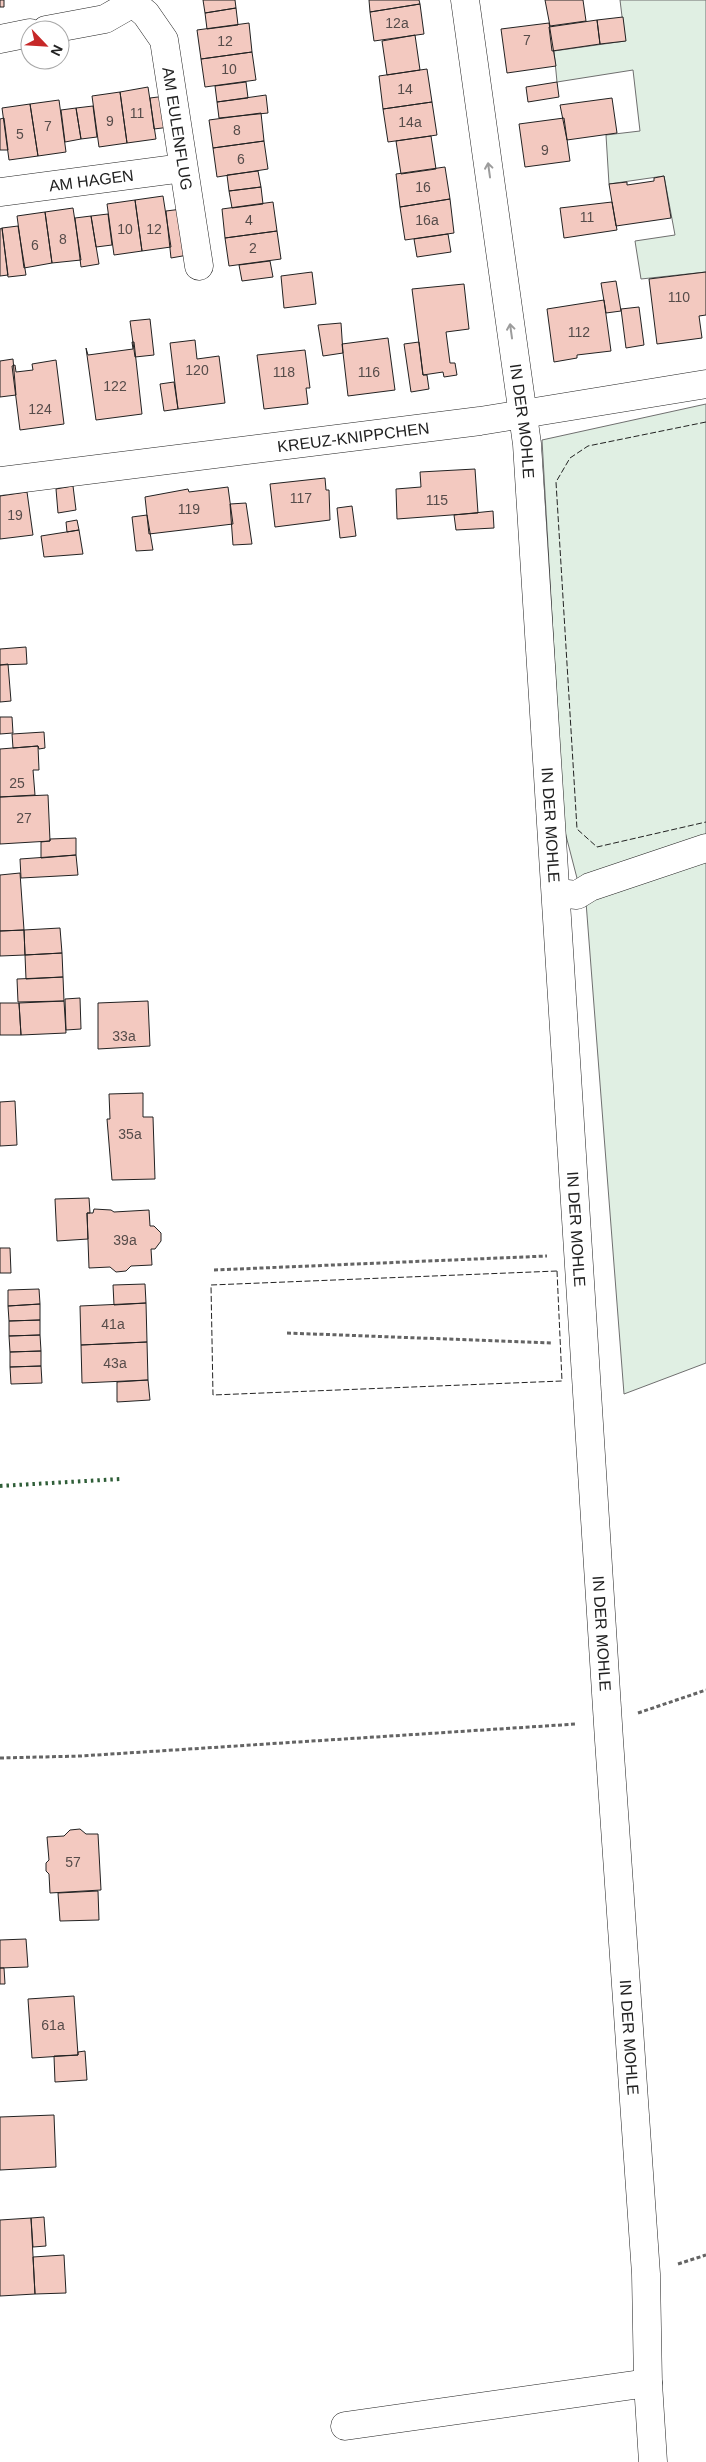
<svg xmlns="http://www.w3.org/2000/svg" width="706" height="2462" viewBox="0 0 706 2462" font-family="Helvetica,sans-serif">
  <rect width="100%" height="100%" fill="#fff"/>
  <path fill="#e0efe3" stroke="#6f6f6f" d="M620,0H706V272L641,279L635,241L675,235L664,176L609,184L606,135L640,131L633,70L557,82L554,51L625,41Z
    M706,404V841L578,882L564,828L542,440Z
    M706,859V1363L624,1394L586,902Z"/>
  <path fill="#f3c9c0" stroke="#222" d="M0,0H4V7H0Z
    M203,0H235L236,8L205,13Z
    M369,0H419L420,4L370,12Z
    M545,0H583L586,21L550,26Z
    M420,4L424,34L374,41L370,12Z
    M236,8L238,25L207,29L205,13Z
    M623,17L626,41L600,44L597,20Z
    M597,20L600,44L552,51L549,27Z
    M249,23L252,52L201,59L197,30Z
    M549,23L556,66L507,73L501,29Z
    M415,35L420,70L387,75L382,41Z
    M252,52L256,80L205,87L201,59Z
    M427,69L432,102L383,109L379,76Z
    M246,82L248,98L217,102L215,86Z
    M557,82L559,97L528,102L526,87Z
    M148,87L156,139L127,143L120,92Z
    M120,92L127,143L99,147L92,96Z
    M266,95L268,113L219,118L217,102Z
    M166,96L170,127L154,129L150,98Z
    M612,98L617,133L567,140L560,105Z
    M59,100L66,152L38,156L30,104Z
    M432,102L437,135L388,142L383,109Z
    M30,104L38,156L9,160L2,108Z
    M93,106L97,137L81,139L76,108Z
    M76,108L81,139L65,142L61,110Z
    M261,113L264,141L213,148L209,120Z
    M4,118L8,150H0V119Z
    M564,118L570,161L525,167L519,124Z
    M431,136L436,169L401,174L396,141Z
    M264,141L268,169L217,177L213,148Z
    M445,167L450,199L400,207L396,174Z
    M258,171L261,187L229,191L227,175Z
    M664,176L671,218L616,226L609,184L627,182V185L654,181V178Z
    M261,187L263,204L232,208L229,191Z
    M163,196L171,247L142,251L135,200Z
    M450,199L454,233L405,240L400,207Z
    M135,200L142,251L114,255L107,204Z
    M273,202L277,231L225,238L222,209Z
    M612,202L617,230L564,238L560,208Z
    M73,208L81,260L52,263L45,212Z
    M182,209L188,255L171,258L166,211Z
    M45,212L52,263L24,268L17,216Z
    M108,214L112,245L96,247L91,216Z
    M91,216L99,264L81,267L75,218Z
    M18,226L26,275L8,277L2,228Z
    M2,228L8,275L0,276V229Z
    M277,231L281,259L229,266L225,238Z
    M448,234L451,252L417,257L414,239Z
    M270,261L273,277L242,281L239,265Z
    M312,272L316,304L284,308L281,276Z
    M706,272V315L699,316L702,338L657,344L649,279Z
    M616,281L621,311L606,313L601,283Z
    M464,284L469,329L446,332L450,363H455L457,375L444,377L443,372L423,375L412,289Z
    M604,300L611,351L577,355V358L554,362L547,309Z
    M639,307L644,345L626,348L621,309Z
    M150,319L154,355L135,357L130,321Z
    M341,323L343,353L323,356L318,325Z
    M388,338L395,390L348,396L342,344Z
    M195,340L197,359L219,356L225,403L178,409L170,343Z
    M132,342H134L142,414L96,420L86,348L88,355L133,349Z
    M419,342L423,375H427L429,389L411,392L404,344Z
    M305,350L310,388H306L308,404L264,409L257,355Z
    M13,359L16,395L0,397V361Z
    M56,360L64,424L20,430L12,366L15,365L16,372L33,370L32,364Z
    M174,382L178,409L164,411L160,384Z
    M475,469L478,513L397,519L396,489L421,487L420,472Z
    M325,478L326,490H329L330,520L275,527L270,484Z
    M73,486L76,510L58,513L56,489Z
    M228,487L233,524L149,534L145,497L188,489L189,492Z
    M27,492L33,535L0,539V496Z
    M246,503L252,544L233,545L230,504Z
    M352,506L356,536L340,538L337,508Z
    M493,511L494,528L456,530L454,515Z
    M147,515L153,550L136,551L132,517Z
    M77,520L79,530L67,532L66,522Z
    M79,530L83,554L44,557L41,536Z
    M26,647L27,664L0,665V649Z
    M8,664L11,701L0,702V665Z
    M0,717H12L13,733L0,734Z
    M44,732L45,748L39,749L38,746L13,748L12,734Z
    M38,746L39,770H33L35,795L0,797V749Z
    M48,795L50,841L0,844V797Z
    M76,838V855L41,858V842L50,841V839Z
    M76,855L78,875L21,878L20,859Z
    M20,873L24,930L0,931V875Z
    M60,928L62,953L25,955L24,930Z
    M24,930L25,955L0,956V931Z
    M62,953L63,977L26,979L25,955Z
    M63,977L64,1001L18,1002L17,979Z
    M80,998L81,1029L66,1030L65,999Z
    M64,1001L66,1033L21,1035L19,1003Z
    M148,1001L150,1046L98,1049V1003Z
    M0,1003H19L21,1035H0Z
    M143,1093V1117H153L155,1179L112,1180L107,1119H110L109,1094Z
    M15,1101L17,1145L0,1146V1102Z
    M89,1198L90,1213H87L88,1239L57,1241L55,1199Z
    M94,1209L111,1210L114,1212L149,1210L150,1226H154L161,1233V1241L155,1249H151L152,1265L131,1266L126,1271L116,1272L110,1267L89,1268L87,1213H93Z
    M0,1248H10L11,1273H0Z
    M145,1284L146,1303L114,1305L113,1285Z
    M39,1289L40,1304L8,1306V1290Z
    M146,1303L147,1342L81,1345L80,1306Z
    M40,1304V1320L9,1321L8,1306Z
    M40,1320V1335L9,1336V1321Z
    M40,1335L41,1351L10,1352L9,1336Z
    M147,1342L148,1380L82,1383L81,1345Z
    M41,1351V1366L10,1367V1352Z
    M41,1366L42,1383L11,1384L10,1367Z
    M148,1380L150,1400L117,1402V1382Z
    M80,1829L86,1834H98L101,1890L50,1893L49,1874L46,1871V1863L49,1860L47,1837L64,1836L70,1830Z
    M98,1891L99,1920L60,1921L58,1893Z
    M26,1939L28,1967L0,1968V1940Z
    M0,1968H4L5,1984H0Z
    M74,1996L78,2055L32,2058L28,1999Z
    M85,2051L87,2080L55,2082L54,2056L78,2055V2052Z
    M54,2115L56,2167L0,2170V2117Z
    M44,2217L46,2246L33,2247L31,2218Z
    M31,2218L35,2294L0,2296V2220Z
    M64,2255L66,2293L35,2294L33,2257Z"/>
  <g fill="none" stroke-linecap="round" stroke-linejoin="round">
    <defs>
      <g id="minor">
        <path id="s1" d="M135,0L133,3L146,14L164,40L199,266"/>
        <path id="s2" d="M465,0L527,444L609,1740L646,2274L648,2383L653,2462"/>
        <path d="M46,30L105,19L133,3"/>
        <path d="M0,39L30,33"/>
        <path id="s3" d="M0,192L183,168"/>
        <path id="s4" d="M0,481L480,421L706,384"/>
        <path d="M557,893L577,895L590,887L706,848"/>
        <path d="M345,2426L648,2383"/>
      </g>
    </defs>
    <use href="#minor" stroke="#222" stroke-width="29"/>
    <path stroke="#646464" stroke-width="3" stroke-dasharray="4 2.5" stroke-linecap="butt" d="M214,1270L547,1256
      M287,1333L553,1343
      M638,1713L706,1690
      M0,1758L81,1756L576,1724
      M678,2264L706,2255"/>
    <use href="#minor" stroke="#fff" stroke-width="28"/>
    <path stroke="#2f5e38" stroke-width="4" stroke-dasharray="2.5 4" stroke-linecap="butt" d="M0,1486L120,1479"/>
    <path stroke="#222" stroke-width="1" stroke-dasharray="6 2.5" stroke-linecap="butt" d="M706,422L588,446L570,458L556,482L577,829L597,847L706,822
      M557,1271L562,1381L213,1395L211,1285Z"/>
  </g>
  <defs><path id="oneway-shaft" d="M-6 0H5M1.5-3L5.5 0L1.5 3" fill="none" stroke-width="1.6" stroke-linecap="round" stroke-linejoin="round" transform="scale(1.25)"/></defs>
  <g stroke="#9c9c9c">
    <use href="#oneway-shaft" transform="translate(489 170) rotate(-98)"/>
    <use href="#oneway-shaft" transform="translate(511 331) rotate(-98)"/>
  </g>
  <g text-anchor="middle" stroke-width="4" stroke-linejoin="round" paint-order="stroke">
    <g font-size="14" fill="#564c4a">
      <text x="397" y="28">12a</text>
      <text x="527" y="45">7</text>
      <text x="225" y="46">12</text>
      <text x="229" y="74">10</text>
      <text x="405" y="94">14</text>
      <text x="137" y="118">11</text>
      <text x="110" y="126">9</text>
      <text x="410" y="127">14a</text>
      <text x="48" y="131">7</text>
      <text x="237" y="135">8</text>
      <text x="20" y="139">5</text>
      <text x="545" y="155">9</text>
      <text x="241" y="164">6</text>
      <text x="423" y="192">16</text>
      <text x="587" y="222">11</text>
      <text x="249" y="225">4</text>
      <text x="427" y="225">16a</text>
      <text x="125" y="234">10</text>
      <text x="154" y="234">12</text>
      <text x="63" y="244">8</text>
      <text x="35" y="250">6</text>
      <text x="253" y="253">2</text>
      <text x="679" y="302">110</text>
      <text x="579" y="337">112</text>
      <text x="197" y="375">120</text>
      <text x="284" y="377">118</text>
      <text x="369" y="377">116</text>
      <text x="115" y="391">122</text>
      <text x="40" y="414">124</text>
      <text x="301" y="503">117</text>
      <text x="437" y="505">115</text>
      <text x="189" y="514">119</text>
      <text x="15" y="520">19</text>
      <text x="17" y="788">25</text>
      <text x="24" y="823">27</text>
      <text x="124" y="1041">33a</text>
      <text x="130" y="1139">35a</text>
      <text x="125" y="1245">39a</text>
      <text x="113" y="1329">41a</text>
      <text x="115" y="1368">43a</text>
      <text x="73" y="1867">57</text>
      <text x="53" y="2030">61a</text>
    </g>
    <g font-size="16" fill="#222" stroke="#fff">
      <text dy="6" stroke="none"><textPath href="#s1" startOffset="142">AM EULENFLUG</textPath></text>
      <text dy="6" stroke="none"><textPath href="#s3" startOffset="92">AM HAGEN</textPath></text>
      <text dy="6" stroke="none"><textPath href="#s2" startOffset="425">IN DER MOHLE</textPath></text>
      <text dy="6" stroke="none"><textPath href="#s4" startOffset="356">KREUZ-KNIPPCHEN</textPath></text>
      <text dy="6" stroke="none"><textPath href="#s2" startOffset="830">IN DER MOHLE</textPath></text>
      <text dy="6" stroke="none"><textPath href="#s2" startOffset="1235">IN DER MOHLE</textPath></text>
      <text dy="6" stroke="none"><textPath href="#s2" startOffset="1640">IN DER MOHLE</textPath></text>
      <text dy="6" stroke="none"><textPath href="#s2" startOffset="2045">IN DER MOHLE</textPath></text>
    </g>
  </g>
  <g transform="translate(45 45) rotate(115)"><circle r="24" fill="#ffffff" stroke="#a7a7a7"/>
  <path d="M0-4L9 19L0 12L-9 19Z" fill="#c62828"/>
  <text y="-8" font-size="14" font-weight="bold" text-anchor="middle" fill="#222222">N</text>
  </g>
</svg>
